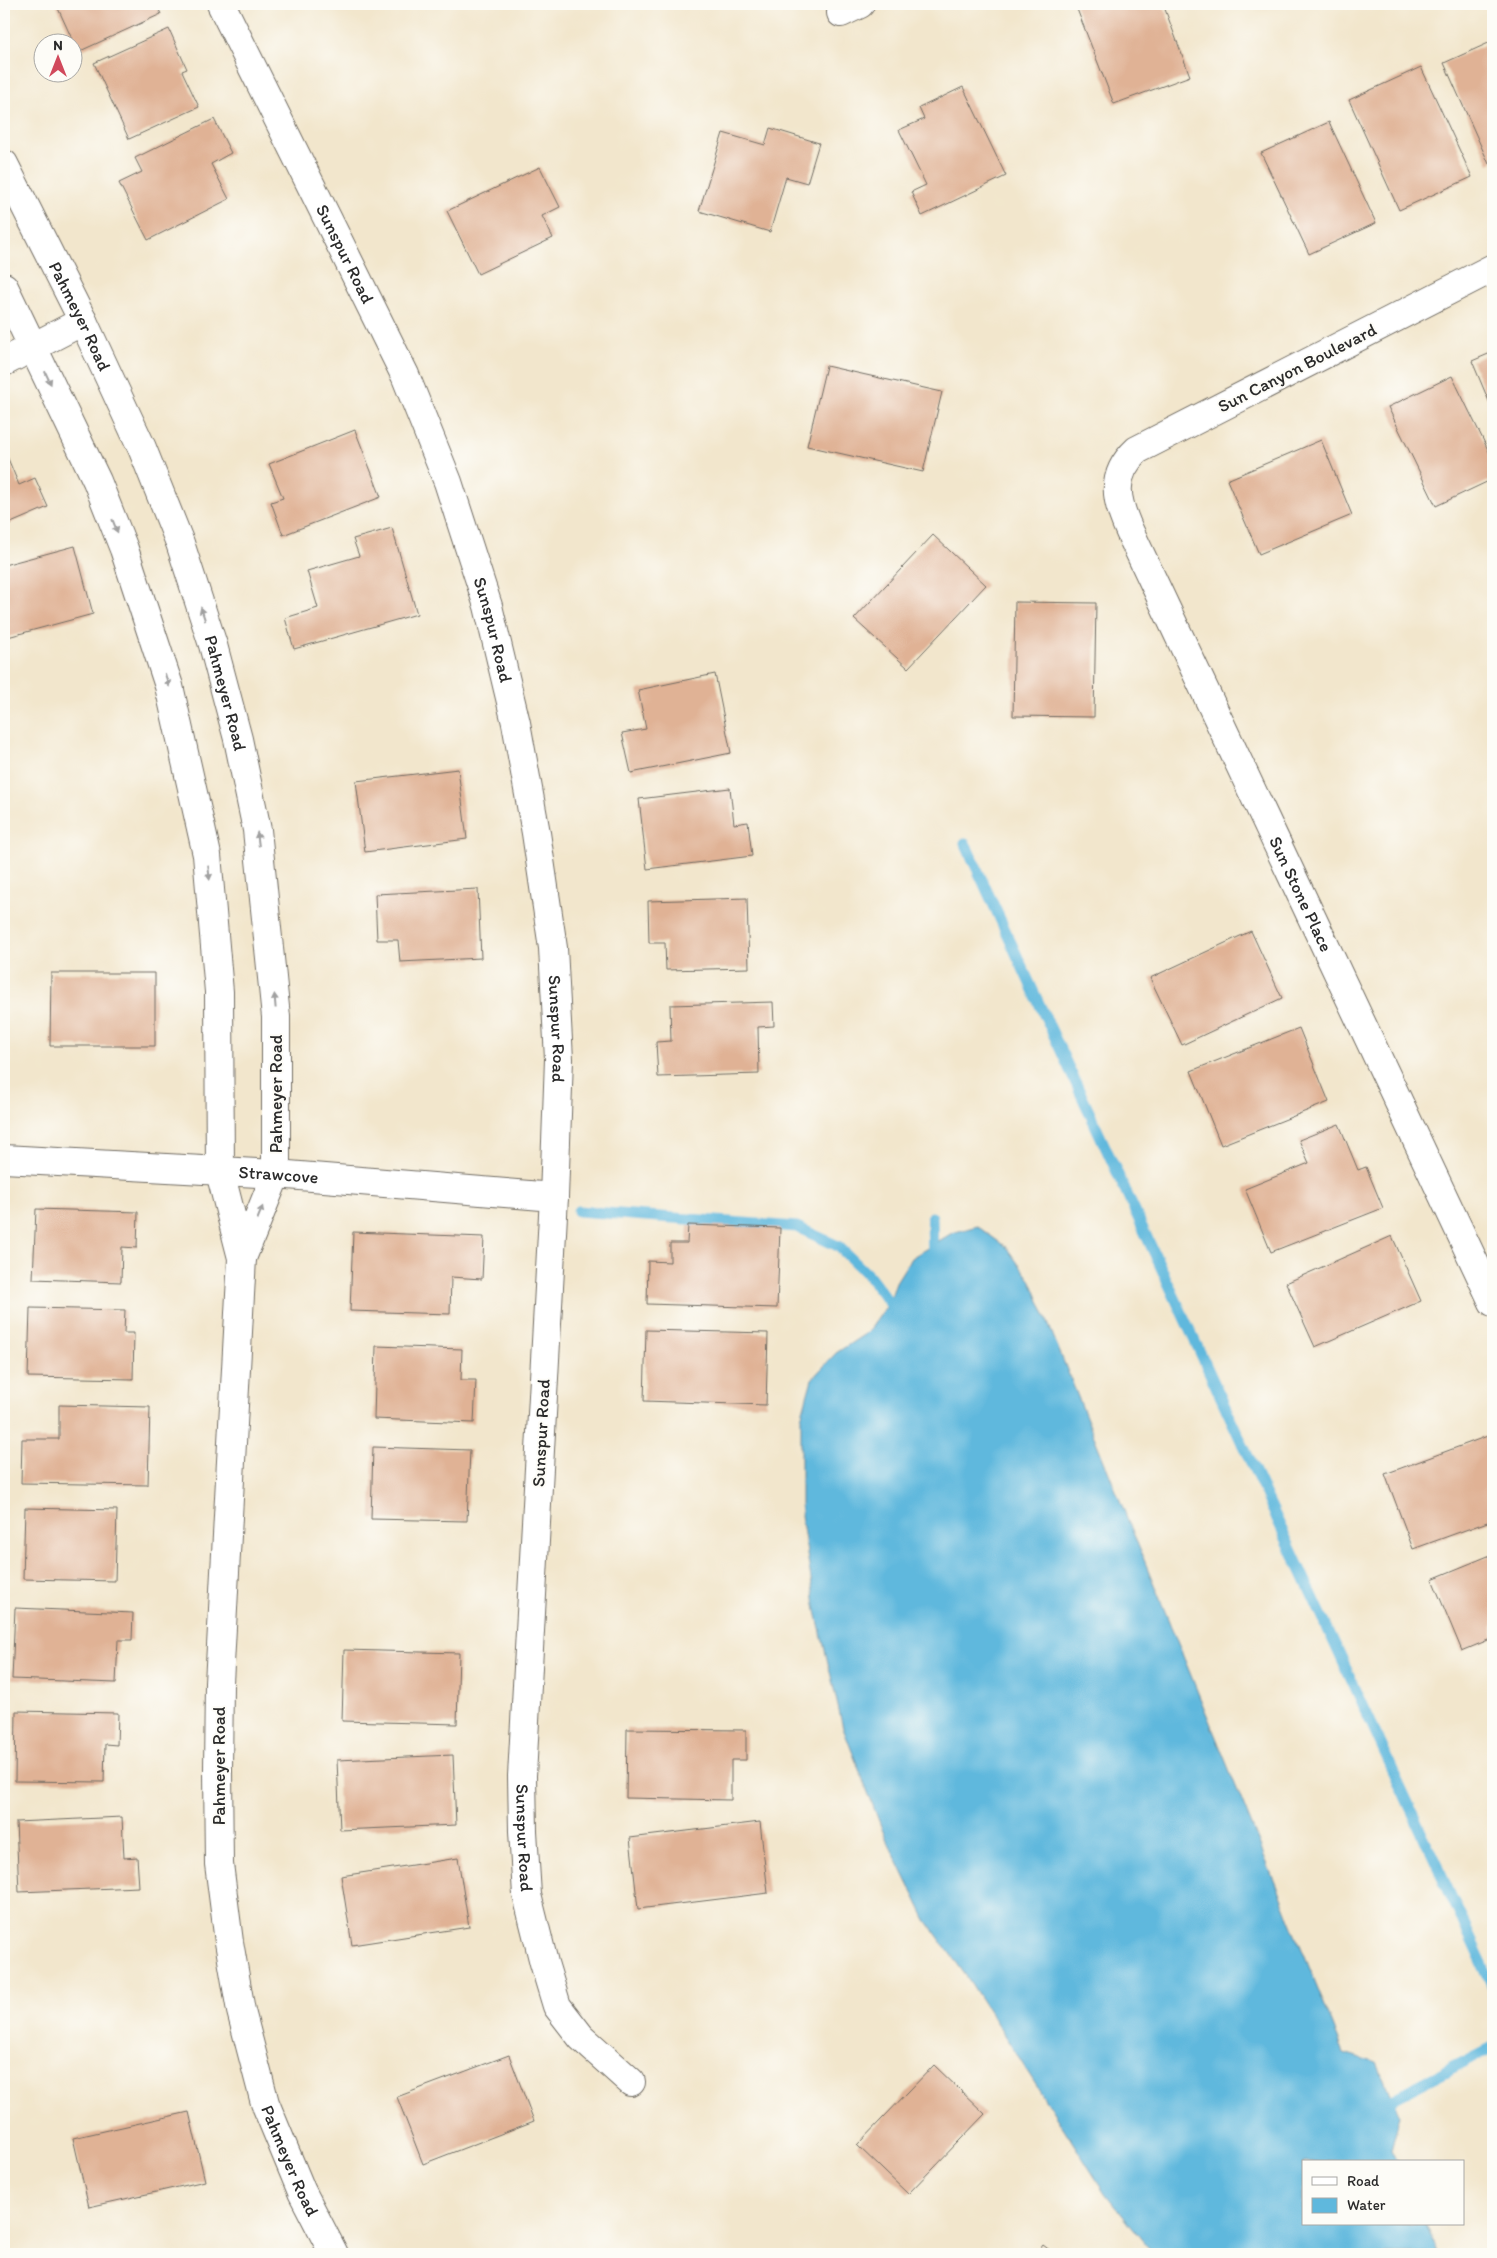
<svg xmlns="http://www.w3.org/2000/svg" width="1497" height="2258" viewBox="0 0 1497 2258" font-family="Itim,sans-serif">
  <rect width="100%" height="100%" fill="#fdfcf7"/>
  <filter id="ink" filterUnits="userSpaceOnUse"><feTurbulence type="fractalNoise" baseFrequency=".02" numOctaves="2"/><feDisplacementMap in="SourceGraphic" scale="10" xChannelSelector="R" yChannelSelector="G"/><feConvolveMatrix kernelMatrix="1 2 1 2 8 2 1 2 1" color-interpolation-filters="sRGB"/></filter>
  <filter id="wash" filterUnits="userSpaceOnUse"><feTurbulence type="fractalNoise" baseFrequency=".0096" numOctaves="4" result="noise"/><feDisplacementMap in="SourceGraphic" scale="20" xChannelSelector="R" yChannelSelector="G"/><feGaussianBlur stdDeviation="1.12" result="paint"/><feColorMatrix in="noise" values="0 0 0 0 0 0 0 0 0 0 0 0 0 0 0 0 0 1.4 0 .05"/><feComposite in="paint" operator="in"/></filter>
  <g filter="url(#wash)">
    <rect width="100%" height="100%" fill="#f2e6cc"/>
    <path fill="#5fb8dd" stroke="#457284" d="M977,1226L1006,1247L1031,1281L1344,2053L1377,2063L1400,2116L1391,2150L1397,2162H1303V2224H1425L1439,2254H1153L1105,2193L969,1980L926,1920L884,1834L843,1728L816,1611L801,1515V1418L812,1379L836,1353L868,1332L889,1303L896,1282L911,1258L952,1233Z"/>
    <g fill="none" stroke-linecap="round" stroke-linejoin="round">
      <path stroke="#5fb8dd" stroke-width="11" d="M965,843L1493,1987
        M578,1211L797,1227L838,1246L869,1276L898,1314
        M932,1217L933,1258
        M1380,2105L1493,2047"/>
    </g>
    <g id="blocks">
      <path fill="#e0b295" d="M56,4H156L161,14L78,52Z
        M1075,4H1163L1190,76L1114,104Z
        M169,29L187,69L182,71L199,107L129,139L94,63Z
        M1493,41V162L1489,164L1444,63Z
        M1421,67L1472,177L1399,210L1349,100Z
        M963,87L1006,176L922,216L911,192L926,185L899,130L924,119L919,108Z
        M214,119L231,153L211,164L229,199L148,240L119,183L142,172L135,158Z
        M1329,122L1376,223L1309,254L1261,153Z
        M770,128L819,143L807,183L786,177L770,232L699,211L723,133L765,145Z
        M540,167L560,207L542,216L553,238L478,274L447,211Z
        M1493,352V411L1472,361Z
        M826,366L942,392L923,472L807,446Z
        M1452,376L1493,460V479L1436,506L1388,407Z
        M355,430L381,497L283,535L271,502L283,498L269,464Z
        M1321,440L1352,515L1259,554L1227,480Z
        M4,449L19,485L35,478L48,507L4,526Z
        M392,528L417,614L294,649L285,618L318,608L307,571L359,556L353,539Z
        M933,535L986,585L908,668L854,619Z
        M75,546L93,614L4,638V565Z
        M1015,602L1096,603L1094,717L1013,716Z
        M715,674L731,753L631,773L622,733L646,729L638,690Z
        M458,769L467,839L365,852L356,781Z
        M730,788L734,824L748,822L752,856L647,869L639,799Z
        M478,889L481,958L400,962L398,940H377L375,894Z
        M747,898L749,968L666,970L665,943H649L648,901Z
        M1251,931L1282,998L1182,1045L1150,978Z
        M51,973H155V1046H50Z
        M773,1002L774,1026L758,1027L759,1074L658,1077L656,1042L671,1041L670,1005Z
        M1299,1028L1329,1102L1221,1145L1191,1071Z
        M1339,1124L1358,1170L1366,1167L1383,1208L1271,1252L1245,1189L1309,1163L1299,1140Z
        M36,1209L138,1212L137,1248L122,1247L121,1282L33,1279Z
        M688,1225L780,1228L777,1308L647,1304L648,1261L670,1262V1243H687Z
        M353,1232L484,1237L482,1279L451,1277L450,1314L350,1311Z
        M1392,1236L1421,1301L1315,1347L1286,1283Z
        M30,1308L125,1310L124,1333H134L133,1379L28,1377Z
        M646,1330L768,1333L766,1405L644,1401Z
        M376,1346L462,1349L461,1380H476L474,1423L374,1419Z
        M59,1405L150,1407L148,1485L21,1483L22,1439H59Z
        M1493,1434V1520L1413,1549L1385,1474Z
        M373,1447L470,1450L467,1521L371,1519Z
        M25,1508L117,1510L115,1581L23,1579Z
        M1493,1554V1638L1462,1651L1432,1579Z
        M15,1608L133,1613L132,1640H118L116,1683L12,1679Z
        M344,1650L459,1653L457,1724L342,1721Z
        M16,1711L118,1713L117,1745L105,1744L104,1782L15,1781Z
        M627,1729L746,1730V1760H731V1800L626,1798Z
        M453,1755L456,1825L340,1830L337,1760Z
        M122,1817L124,1858L137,1857L139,1887L19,1892L16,1822Z
        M760,1822L768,1893L638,1909L630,1838Z
        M458,1858L469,1927L352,1945L341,1876Z
        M509,2055L534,2121L423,2164L397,2097Z
        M934,2065L985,2114L908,2194L857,2145Z
        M189,2112L205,2181L89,2207L73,2138Z
        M1043,2245L1055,2254H1036Z"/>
    </g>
  </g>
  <g filter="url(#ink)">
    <use href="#blocks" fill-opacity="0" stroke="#716c63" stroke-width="1"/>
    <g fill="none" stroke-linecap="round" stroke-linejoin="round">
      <defs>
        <g id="minor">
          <path id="s1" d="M221,4L405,375L448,482L488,606L516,723L536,833L553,948L559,1059L554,1197L522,1776L523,1831L527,1895L544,1963L557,2006L581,2037L631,2082"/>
          <path d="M841,13L860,4"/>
          <path id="s2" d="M1493,268L1137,450C1109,476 1116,501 1130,532L1493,1302"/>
          <path d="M4,362L83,321"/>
          <path id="s3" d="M4,1159L276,1174L554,1197"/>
        </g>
        <g id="tertiary">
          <path id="s4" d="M4,164L83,321L142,448L180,543L213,645L238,739L257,830L276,1017V1174L242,1258"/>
          <path id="s5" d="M4,287L97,481L124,549L169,686L207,855L219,992L220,1172L242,1258L219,1683L218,1770L219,1864L229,1942L241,2011L265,2103L302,2192L334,2254"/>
        </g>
      </defs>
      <use href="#minor" stroke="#716c63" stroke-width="30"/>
      <use href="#tertiary" stroke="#716c63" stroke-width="30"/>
      <use href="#minor" stroke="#fff" stroke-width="28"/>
      <use href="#tertiary" stroke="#fff" stroke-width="28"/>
    </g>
    <defs><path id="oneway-solid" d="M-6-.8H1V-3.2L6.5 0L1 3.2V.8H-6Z" transform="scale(1.25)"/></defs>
    <g fill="#a0a0a0">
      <use href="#oneway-solid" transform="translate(48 378) rotate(65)"/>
      <use href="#oneway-solid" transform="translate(115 526) rotate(68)"/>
      <use href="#oneway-solid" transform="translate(203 614) rotate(-108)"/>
      <use href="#oneway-solid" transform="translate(167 680) rotate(72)"/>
      <use href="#oneway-solid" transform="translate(258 839) rotate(-97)"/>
      <use href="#oneway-solid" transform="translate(209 873) rotate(84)"/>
      <use href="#oneway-solid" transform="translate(275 1001) rotate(-95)"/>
      <use href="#oneway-solid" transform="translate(260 1213) rotate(-68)"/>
    </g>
  </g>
  <g text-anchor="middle" stroke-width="4" stroke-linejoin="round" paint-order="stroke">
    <g font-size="18" fill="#2b2b2b" stroke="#fdfcf7">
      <text dy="6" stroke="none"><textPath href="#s1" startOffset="279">Sunspur Road</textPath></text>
      <text dy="6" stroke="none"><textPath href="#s4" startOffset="170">Pahmeyer Road</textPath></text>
      <text transform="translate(1297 368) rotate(-27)" y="6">Sun Canyon Boulevard</text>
      <text dy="6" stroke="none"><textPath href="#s1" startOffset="684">Sunspur Road</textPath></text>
      <text dy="6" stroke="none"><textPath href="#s4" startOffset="575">Pahmeyer Road</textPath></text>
      <text dy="6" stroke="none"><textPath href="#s2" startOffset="890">Sun Stone Place</textPath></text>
      <text dy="6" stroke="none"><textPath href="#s1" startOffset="1089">Sunspur Road</textPath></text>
      <text transform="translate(276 1094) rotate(-90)" y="6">Pahmeyer Road</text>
      <text dy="6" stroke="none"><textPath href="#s3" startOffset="275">Strawcove</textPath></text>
      <text transform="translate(541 1433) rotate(-87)" y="6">Sunspur Road</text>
      <text transform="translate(219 1766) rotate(-90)" y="6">Pahmeyer Road</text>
      <text dy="6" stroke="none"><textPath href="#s1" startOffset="1899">Sunspur Road</textPath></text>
      <text dy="6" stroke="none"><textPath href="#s5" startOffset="1925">Pahmeyer Road</textPath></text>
    </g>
  </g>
  <rect width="1497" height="2258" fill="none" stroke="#fdfcf7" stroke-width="20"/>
  <rect x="1302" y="2160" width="162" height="65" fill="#fdfcf7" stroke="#a9a8a5"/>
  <rect x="1312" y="2177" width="25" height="8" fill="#ffffff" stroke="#a9a8a5"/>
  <text x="1347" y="2186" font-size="15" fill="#2b2b2b">Road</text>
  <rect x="1312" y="2198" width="25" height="15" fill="#5fb8dd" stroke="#a9a8a5"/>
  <text x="1347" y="2210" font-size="15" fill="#2b2b2b">Water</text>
  <g transform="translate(58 58)"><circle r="24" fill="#fdfcf7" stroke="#a9a8a5"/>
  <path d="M0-4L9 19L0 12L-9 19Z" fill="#d1495b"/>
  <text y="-8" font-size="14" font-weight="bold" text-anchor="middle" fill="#2b2b2b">N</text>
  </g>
</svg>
